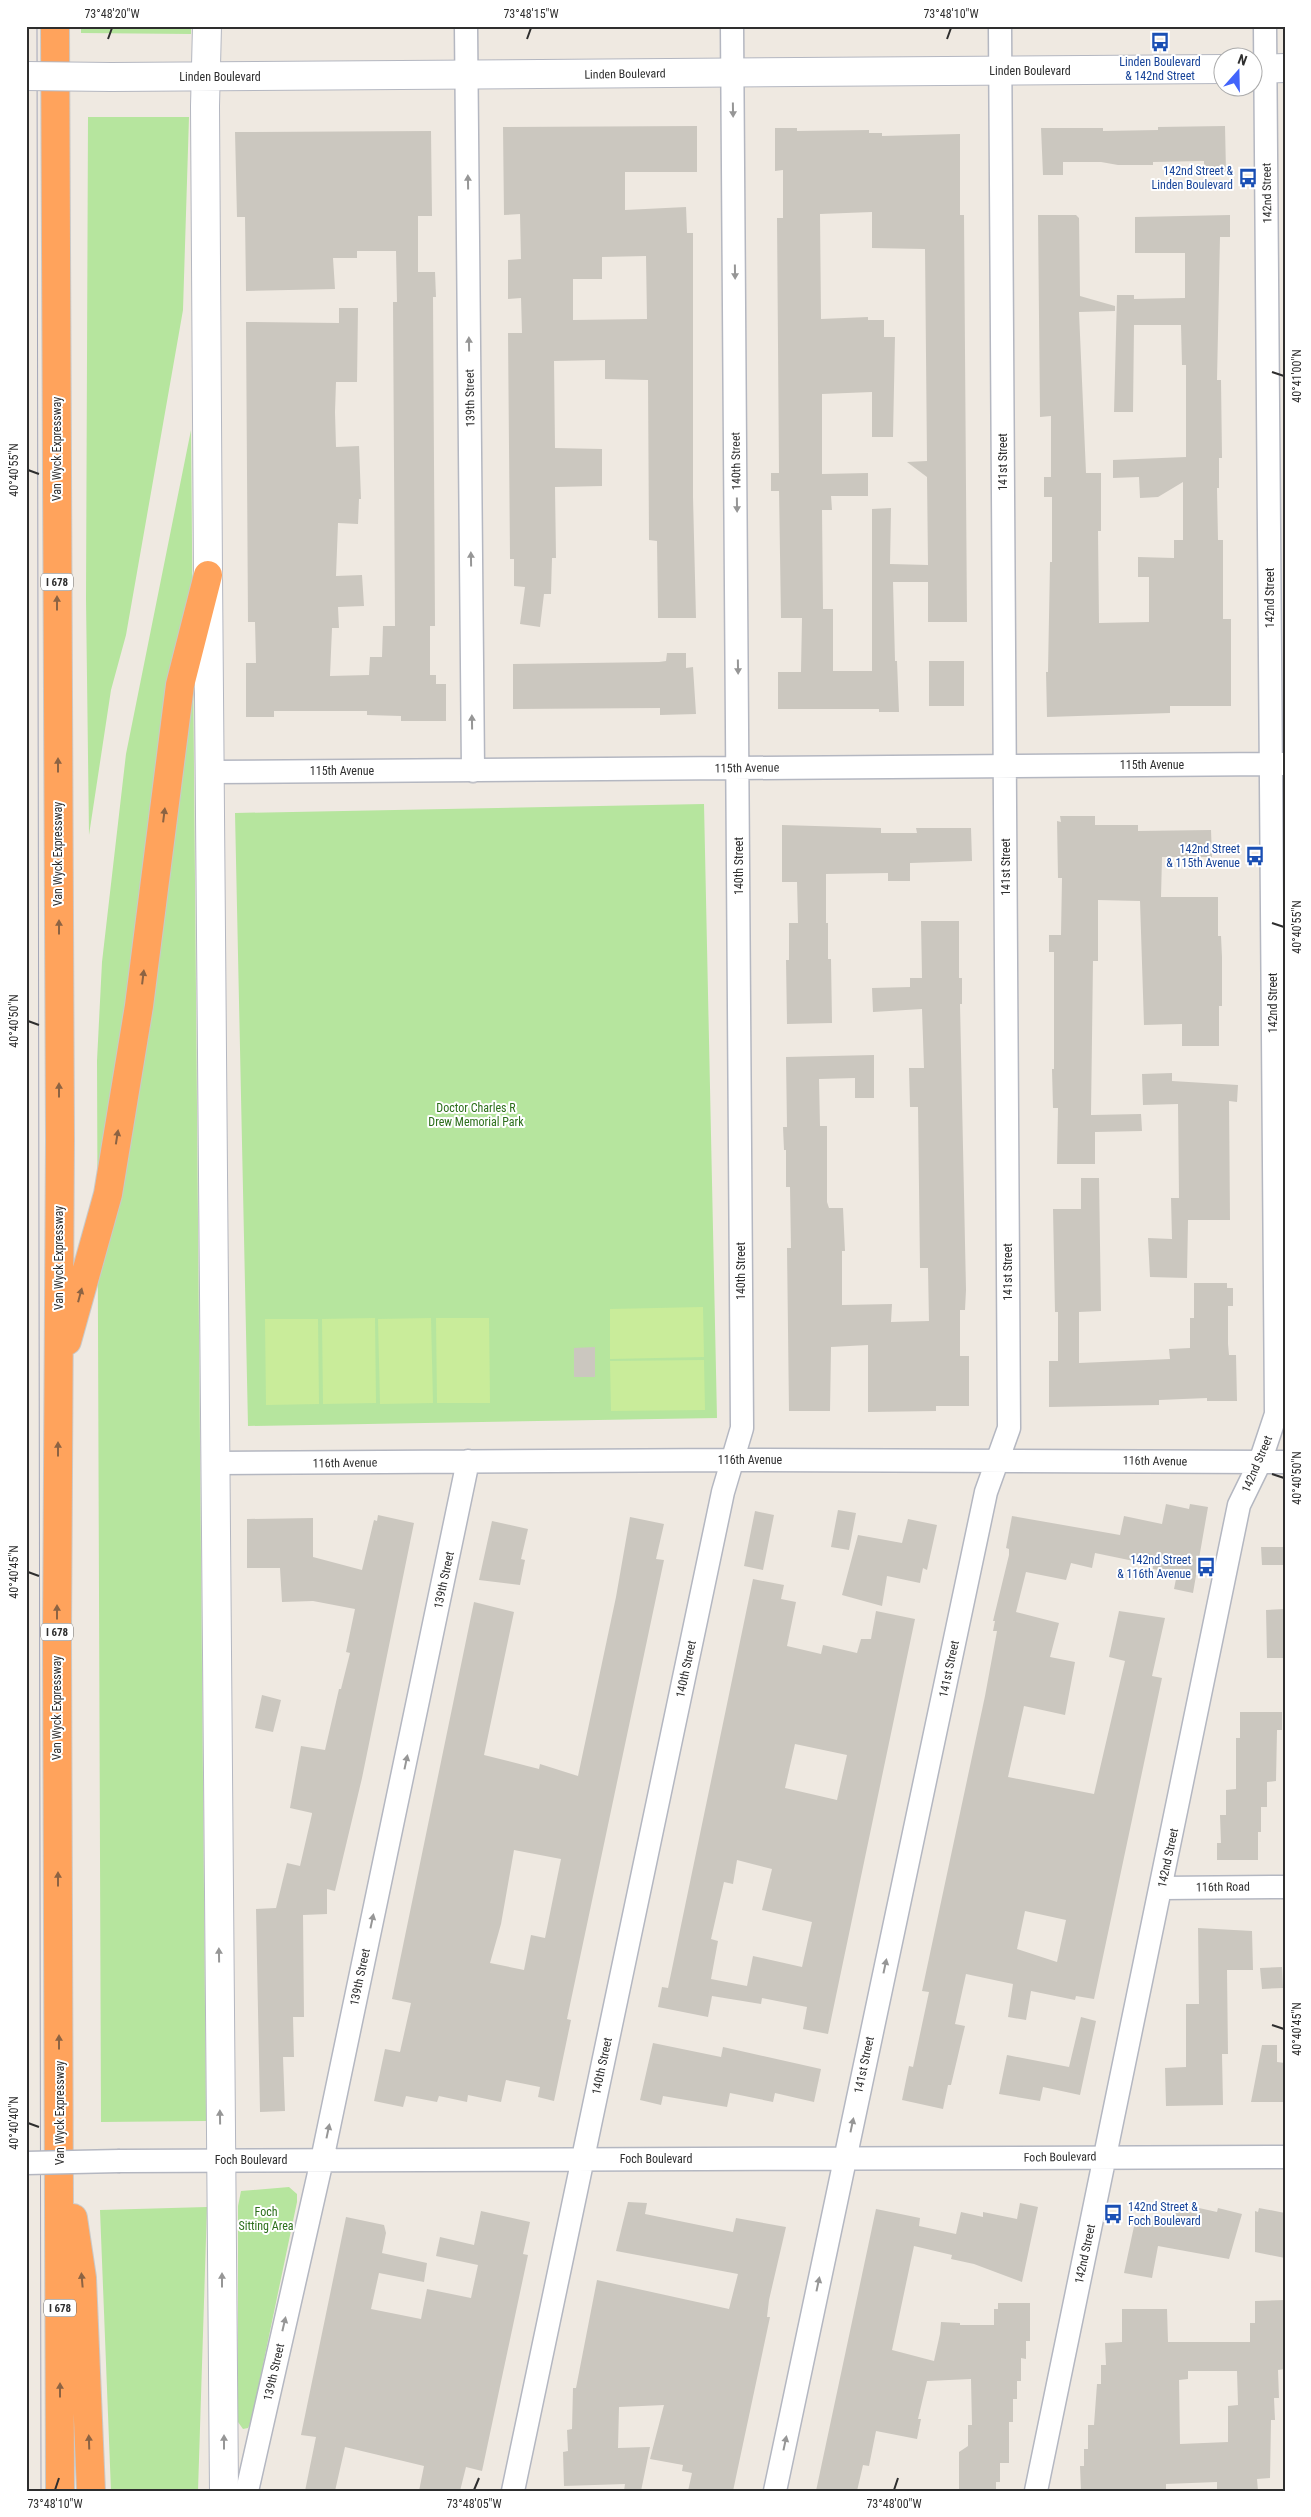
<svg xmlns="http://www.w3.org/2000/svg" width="1311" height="2517" viewBox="0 0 1311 2517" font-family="'Roboto Condensed',sans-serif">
  <rect width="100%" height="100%" fill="#efe9e1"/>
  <path fill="#b6e59e" d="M81,26H191V34L81,33Z
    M88,117H189L183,310L126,635L111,690L89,835L86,599Z
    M191,430L206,2121L101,2122L97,1061L102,962L126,754Z
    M704,804L717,1418L248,1426L235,813Z
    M289,2187L297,2194V2202L251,2422L248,2428L243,2429L238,2422V2206L241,2191Z
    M207,2207L198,2491H111L100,2210Z"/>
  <path fill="#c9ec9a" d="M703,1307L704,1357L610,1359V1309Z
    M375,1318L376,1403L323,1404L322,1319Z
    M431,1318L433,1403L380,1404L378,1319Z
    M436,1318H489L490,1403H437Z
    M265,1319H318L319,1404L266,1405Z
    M704,1360L705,1410L611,1411L610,1361Z"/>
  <path fill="#cbc7bf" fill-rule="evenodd" d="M697,126V172H625V210L686,207L687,233H693V497L696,618H658L657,541L649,540L648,380L605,379V360L554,361L555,448L602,449V486L555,487L556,558H552L551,594H544L540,627L520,624L525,587L514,586V559H510L508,333H522L521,298L508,299V260L521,259L520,214L504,215L503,127ZM646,256L647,319L573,320V279H602V257Z
    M1225,126L1226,172H1204V161L1153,162V165H1118L1101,162H1063V175H1043L1041,128H1103V131L1158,130V127Z
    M775,128H797V131L869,130V133H882V136L960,134V215H964L967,622H928V582H893L895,661H897L899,712H879V709H778V672H801L802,618H781L779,491H771V473H779L777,218H783V170L775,171ZM872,212V248L925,249L927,461L907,462L927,477L928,565L890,564L891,508L872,509V671H833V609H823L822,510H832L831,496H868V473L822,474V394L872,392V437H893L895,337H884V320H868V317L821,319L820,214Z
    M431,131L432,216H418V272H435L436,297H433L435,626H430V675H436V684H446V721H401V716L367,715V711H274V717H246V663H256L255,622H248L246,322L339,323V308H358L357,382H336L335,412L336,447L359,446L361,499H359L358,524L338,523L336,576L362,575L364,606L338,607L339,628H332L330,676L369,675L370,657H382L383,626H395L393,302H397L396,251H357V258H333L335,289L246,291L245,217H237L235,132Z
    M1038,215H1076L1079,218L1080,296L1115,306V311L1079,312L1086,473H1101V531H1098L1099,623L1149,622V577H1138V557L1174,558V540H1183V482L1158,497L1140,498L1139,477L1113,478V460L1186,457V365H1182L1181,325H1134L1133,412H1114L1117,295H1134V299L1185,298V253H1135V217L1230,215V237H1220L1217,380H1221L1222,458H1219V488H1217L1218,540H1223V619H1231V706H1170V713L1047,717L1046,672H1048L1050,562H1052V497H1044V477H1051V416L1040,417Z
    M667,653H686V668L693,667L696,714L660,715V708L513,709V664L659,662L666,661Z
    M929,661H964V706H929Z
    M1060,816H1095V825H1138V831L1211,830L1212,857H1162L1161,897H1218V936H1221L1222,957V1006H1219V1046H1182V1024L1144,1025L1140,901L1098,900V961H1093L1091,1115L1141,1114L1142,1131L1095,1132V1164H1057L1058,1108H1053L1052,1069H1054V952H1049V935H1061L1062,878H1058L1057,821L1061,822Z
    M782,825L881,828V833H917L916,828H971L972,861L910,863V881H888V873L826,874V923H828V959H831L832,1023L787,1024L786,960H789V923H798L797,882H782Z
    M921,921H959V978H962V1004H960L966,1290L965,1310H960V1356H969V1406H936V1411L868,1412V1345L831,1347L830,1411H789L787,1248H791L790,1187H786V1150H784L783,1127H787L786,1057L874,1055V1098H855V1078L819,1079L820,1126H827V1202L829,1208H843L845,1251H842V1305L892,1304L891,1322L929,1321L928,1268H920L918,1107H910L909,1068H924L922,1009L873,1012L872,988L910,987V978H922Z
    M1172,1073V1081L1238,1085L1237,1102L1229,1101L1230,1220H1188L1187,1278L1150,1277L1148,1238L1172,1239L1171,1198H1179L1178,1104L1143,1105L1142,1074Z
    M1081,1178H1099L1101,1311L1079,1312V1363L1170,1359L1169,1349L1190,1348V1318H1194V1283H1227V1288H1233V1306H1228V1344L1229,1355H1236L1237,1401H1207V1398L1159,1400V1405L1049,1407V1361H1058V1312H1055L1053,1209H1081Z
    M595,1347V1377H574V1348Z
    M1166,1504L1189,1509L1190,1504L1208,1507L1193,1593L1174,1589L1177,1574L1153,1569V1565L1095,1553L1092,1568L1071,1563L1066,1580L1026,1572L1016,1612L1059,1623L1050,1657L1075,1662L1065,1715L1024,1706L1008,1777L1094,1794L1125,1661L1109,1657L1119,1611L1165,1618L1152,1676L1162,1678L1094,1999L1076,1996L1075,2000L1031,1991L1026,2020L1008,2017L1013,1984L966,1974L955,2024L965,2026L951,2085H948L943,2109L902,2100L909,2066L913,2067L929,1992L922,1991L985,1696L997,1631H993L995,1621H993L1009,1555V1549L1006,1548L1012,1516L1120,1535L1124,1516L1162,1524ZM1025,1911L1066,1920L1057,1962L1017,1949Z
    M838,1510L856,1513L849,1550L831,1547Z
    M755,1511L774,1515L763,1570L744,1566Z
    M378,1515L414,1523L362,1778L335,1891L327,1889V1914L303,1915L304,2017H293L294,2057H283L285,2111L260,2112L256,1909L276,1908L287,1863L300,1866L312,1814V1813L290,1808L301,1746L325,1750L339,1689H341L350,1653L346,1652L355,1609L313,1601L282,1602L280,1568H247V1519L313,1518V1557L362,1570L374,1520L377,1521Z
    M630,1517L664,1524L656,1559L664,1560L567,2019L571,2020L554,2101L538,2097L540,2087L506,2080L501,2102L468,2095L467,2102L439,2096L437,2102L406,2096L403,2107L374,2101L385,2049L400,2052L411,2003L392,1999L474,1602L514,1612L484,1755L539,1769L540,1764L578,1776L616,1597ZM514,1850L561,1859L545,1938L531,1935L524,1970L490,1963L501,1924Z
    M908,1519L937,1525L927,1570L923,1568L920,1583L887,1576L882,1606L842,1595L858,1535L902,1543Z
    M492,1521L528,1529L521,1559L525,1560L520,1585L479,1580Z
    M1261,1547H1285V1565H1262Z
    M753,1579L784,1585L781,1599L796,1602L787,1646L821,1654L823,1645L857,1653L861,1639H871L876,1611L915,1619L828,2034L803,2029L807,2007L762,1998L761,2004L712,1996L708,2017L658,2007L662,1987L668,1988ZM795,1744L847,1755L837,1800L785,1788ZM737,1860L772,1869L762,1910L812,1922L802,1967L753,1956L747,1986L711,1979L718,1941L711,1939L724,1882L733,1884Z
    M1285,1609V1658H1267L1266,1610Z
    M262,1695L281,1700L273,1732L255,1728Z
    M1240,1712H1282V1730H1277L1276,1781L1267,1782V1807H1261V1832H1258V1860H1217V1843H1221L1220,1815H1226V1790L1236,1789V1738H1240Z
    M1198,1928L1252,1931L1253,1970H1227L1228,2054H1222L1223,2105L1166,2106L1165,2068L1186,2067V2004H1199Z
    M1282,1967L1283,1988L1262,1989L1260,1968Z
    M1081,2017L1096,2021L1080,2095L1043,2087L1040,2101L999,2094L1007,2055L1069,2067Z
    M653,2043L721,2057L723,2047L821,2069L814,2102L775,2093L773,2102L730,2093L727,2107L663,2096L661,2105L640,2100Z
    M1262,2045H1277V2062L1285,2063V2102H1251Z
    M628,2202L647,2203L645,2214L733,2232L736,2218L786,2227L769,2300L767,2317H770L733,2491H688L692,2473L682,2471L683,2465L650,2459L664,2405L619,2407L618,2448L650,2447L641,2491H624L625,2484L564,2486L563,2452L568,2451L567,2430L572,2429L573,2388H576L597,2280L729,2309L738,2274L616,2251Z
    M1020,2203L1038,2207L1022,2282L974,2264L951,2259L952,2255L914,2246L892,2350L934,2361L940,2334L941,2322L960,2323V2325H994V2309H998V2303H1030V2341H1026V2359L1021,2358V2381H1017V2399H1013V2422H1009V2463H1000V2482H996V2491H959V2452L968,2446V2425H972L971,2379L927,2381L918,2419H921L917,2439L876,2431L869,2466L863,2465L857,2491H816L876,2209L920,2218L919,2226L956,2234L961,2212L983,2217V2212L1017,2219Z
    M1199,2208L1217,2212L1218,2208L1242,2214L1229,2259L1158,2246L1152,2278L1124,2273L1136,2217L1173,2223L1176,2209L1198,2214Z
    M1259,2208L1285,2213V2258L1255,2252V2211L1258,2212Z
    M481,2211L530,2222L523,2254L528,2255L482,2471L466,2467L460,2491H419L424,2466L345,2447L335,2491H305L316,2437L301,2435L346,2217L384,2225L386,2233L382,2253L427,2263L424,2282L379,2273L371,2309L421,2319L427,2289L471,2298L478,2265L436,2256L440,2237L474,2245Z
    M1285,2300V2369L1278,2370L1279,2398H1274L1275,2420H1271L1270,2478L1257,2479L1258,2491H1217V2482L1166,2484V2491H1081L1080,2466H1084V2449H1088V2425H1094L1097,2384H1101V2365H1106L1105,2343L1122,2342V2309H1167L1168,2342H1250V2323H1255V2301ZM1188,2371H1237L1238,2405L1228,2406V2442L1180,2444L1179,2380L1188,2379Z"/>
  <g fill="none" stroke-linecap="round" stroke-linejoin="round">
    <defs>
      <path id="street" d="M466,26L473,771
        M209,772L1285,764
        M215,1463L733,1460L1285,1462
        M1162,1888L1285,1887
        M120,2161L1285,2157
        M247,2491L322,2160L468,1461
        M513,2491L723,1492L742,1428L732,26
        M775,2491L986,1492L1009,1428L1000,26
        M1036,2491L1239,1505L1260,1462L1276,1414L1265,26"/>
      <path id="secondary" d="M207,26L205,106L208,575L224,2491
        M1254,69L1285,68
        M111,77L1224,69"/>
      <path id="highway" d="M55,26L60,1139L57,1638L60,2491
        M67,1341L108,1194L139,1006L180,685L208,575
        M73,2218L82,2278L91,2491"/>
    </defs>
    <use href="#street" stroke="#b4b7c1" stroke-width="25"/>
    <use href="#secondary" stroke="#b4b7c1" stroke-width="30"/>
    <use href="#highway" stroke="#c9c9c9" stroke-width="30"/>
    <use href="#street" stroke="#fff" stroke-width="22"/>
    <use href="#secondary" stroke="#fff" stroke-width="28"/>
    <use href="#highway" stroke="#ffa35c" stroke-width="28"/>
    <path stroke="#a3a6b8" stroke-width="1" d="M37,26L41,2491"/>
    <defs>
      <path id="street-bridge" d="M26,2163L120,2161"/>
      <path id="secondary-bridge" d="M26,76L111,77"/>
    </defs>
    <use href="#street-bridge" stroke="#b4b7c1" stroke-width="25" stroke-linecap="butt"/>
    <use href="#secondary-bridge" stroke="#b4b7c1" stroke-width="30" stroke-linecap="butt"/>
    <use href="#street-bridge" stroke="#fff" stroke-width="22"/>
    <use href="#secondary-bridge" stroke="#fff" stroke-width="28"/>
  </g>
  <defs><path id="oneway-solid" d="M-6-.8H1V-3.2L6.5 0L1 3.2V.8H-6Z" transform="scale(1.25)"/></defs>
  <g fill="#969696">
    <use href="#oneway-solid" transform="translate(733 110) rotate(89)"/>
    <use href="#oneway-solid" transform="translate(468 182) rotate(-91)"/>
    <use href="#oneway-solid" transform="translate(735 272) rotate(89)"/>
    <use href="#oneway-solid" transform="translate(469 344) rotate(-91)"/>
    <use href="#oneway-solid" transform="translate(737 505) rotate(89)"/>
    <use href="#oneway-solid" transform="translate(471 559) rotate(-91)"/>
    <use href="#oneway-solid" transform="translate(738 667) rotate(89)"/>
    <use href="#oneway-solid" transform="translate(472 722) rotate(-91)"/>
    <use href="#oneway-solid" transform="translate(406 1762) rotate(-78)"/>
    <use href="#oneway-solid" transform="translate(372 1921) rotate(-78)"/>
    <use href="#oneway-solid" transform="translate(219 1955) rotate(-91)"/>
    <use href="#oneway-solid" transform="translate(885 1966) rotate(-78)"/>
    <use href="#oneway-solid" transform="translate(220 2117) rotate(-91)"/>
    <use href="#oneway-solid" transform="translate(852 2125) rotate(-78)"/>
    <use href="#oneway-solid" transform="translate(328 2131) rotate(-78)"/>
    <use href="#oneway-solid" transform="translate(222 2280) rotate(-90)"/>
    <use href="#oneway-solid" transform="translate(818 2284) rotate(-78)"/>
    <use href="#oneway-solid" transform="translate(284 2324) rotate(-77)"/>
    <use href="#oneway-solid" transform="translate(224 2442) rotate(-90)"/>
    <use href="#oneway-solid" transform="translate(785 2443) rotate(-78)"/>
  </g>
  <g fill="#8c6343">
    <use href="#oneway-solid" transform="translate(57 603) rotate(-90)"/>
    <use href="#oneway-solid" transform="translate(58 765) rotate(-90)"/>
    <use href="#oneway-solid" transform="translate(164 815) rotate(-83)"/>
    <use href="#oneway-solid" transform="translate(59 927) rotate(-90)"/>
    <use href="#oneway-solid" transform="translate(143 977) rotate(-83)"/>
    <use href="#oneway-solid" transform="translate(59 1090) rotate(-90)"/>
    <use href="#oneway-solid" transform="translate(117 1137) rotate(-81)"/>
    <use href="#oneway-solid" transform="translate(80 1295) rotate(-75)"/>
    <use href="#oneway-solid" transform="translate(58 1449) rotate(-90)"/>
    <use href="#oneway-solid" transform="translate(57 1612) rotate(-90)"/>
    <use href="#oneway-solid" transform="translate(58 1879) rotate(-90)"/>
    <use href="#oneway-solid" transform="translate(59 2042) rotate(-90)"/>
    <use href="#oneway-solid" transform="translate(82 2280) rotate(-95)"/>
    <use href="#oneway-solid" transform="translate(60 2390) rotate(-90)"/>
    <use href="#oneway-solid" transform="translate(89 2442) rotate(-92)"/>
  </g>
  <path fill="none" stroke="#2e2e2e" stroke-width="2" d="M108,39L112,28M527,39L531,28M947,39L951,28M1272,372L1284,376M28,470L39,474M1272,923L1284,927M28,1021L39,1025M1272,1474L1284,1478M28,1572L39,1576M1272,2025L1284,2029M28,2123L39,2127M55,2490L59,2478M474,2490L479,2478M894,2490L898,2478"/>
  <defs>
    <symbol id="bus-bare" viewBox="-9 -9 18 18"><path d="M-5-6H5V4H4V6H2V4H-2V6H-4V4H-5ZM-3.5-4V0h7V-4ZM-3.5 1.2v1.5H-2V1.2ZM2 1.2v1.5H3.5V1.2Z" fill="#1a4fb4" stroke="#fff" stroke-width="2.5" paint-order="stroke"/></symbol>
  </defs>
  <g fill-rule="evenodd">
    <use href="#bus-bare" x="1146" y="28" width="28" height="28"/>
    <use href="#bus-bare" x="1234" y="164" width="28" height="28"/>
    <use href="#bus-bare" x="1241" y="842" width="28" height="28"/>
    <use href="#bus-bare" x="1192" y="1553" width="28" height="28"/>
    <use href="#bus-bare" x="1099" y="2200" width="28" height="28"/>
  </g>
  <g text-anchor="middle" stroke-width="4" stroke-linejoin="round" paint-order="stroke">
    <g fill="#fff" stroke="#6d6d6d" stroke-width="1">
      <rect x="41" y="573.5" width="32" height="17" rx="4"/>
      <rect x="41" y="1623.5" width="32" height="17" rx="4"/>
      <rect x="44" y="2299.5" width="32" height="17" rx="4"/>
    </g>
    <g font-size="11" font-weight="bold" fill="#2e2e2e">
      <text x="57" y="586">I 678</text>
      <text x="57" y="1636">I 678</text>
      <text x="60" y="2312">I 678</text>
    </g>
    <g font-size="12" fill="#164399" stroke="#fff" text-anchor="end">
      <text x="1160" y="66" text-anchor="middle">Linden Boulevard<tspan x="1160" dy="14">&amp; 142nd Street</tspan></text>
      <text x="1233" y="175">142nd Street &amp;<tspan x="1233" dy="14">Linden Boulevard</tspan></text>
      <text x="1240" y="853">142nd Street<tspan x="1240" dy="14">&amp; 115th Avenue</tspan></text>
      <text x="1191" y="1564">142nd Street<tspan x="1191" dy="14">&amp; 116th Avenue</tspan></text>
      <text x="1128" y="2211" text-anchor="start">142nd Street &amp;<tspan x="1128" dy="14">Foch Boulevard</tspan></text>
    </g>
    <g font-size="12" fill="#2e2e2e" stroke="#fff">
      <text x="1030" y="75">Linden Boulevard</text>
      <text transform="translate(625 74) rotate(-1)" y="4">Linden Boulevard</text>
      <text x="220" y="81">Linden Boulevard</text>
      <text transform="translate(1267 193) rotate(-91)" y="4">142nd Street</text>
      <text transform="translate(470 398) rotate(-91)" y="4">139th Street</text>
      <text transform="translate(57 449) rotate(-90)" y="4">Van Wyck Expressway</text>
      <text transform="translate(736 461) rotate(-91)" y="4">140th Street</text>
      <text transform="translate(1003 462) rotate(-90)" y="4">141st Street</text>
      <text transform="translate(1270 598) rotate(-90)" y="4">142nd Street</text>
      <text x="1152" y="769">115th Avenue</text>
      <text transform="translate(747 768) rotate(-1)" y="4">115th Avenue</text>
      <text x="342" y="775">115th Avenue</text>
      <text transform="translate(58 854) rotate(-90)" y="4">Van Wyck Expressway</text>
      <text transform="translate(739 866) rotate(-90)" y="4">140th Street</text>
      <text transform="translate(1006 867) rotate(-90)" y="4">141st Street</text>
      <text transform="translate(1273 1003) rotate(-90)" y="4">142nd Street</text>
      <text transform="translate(59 1258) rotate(-90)" y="4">Van Wyck Expressway</text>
      <text transform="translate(741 1271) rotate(-90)" y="4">140th Street</text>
      <text transform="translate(1008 1272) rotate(-90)" y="4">141st Street</text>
      <text x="750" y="1464">116th Avenue</text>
      <text transform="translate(1155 1461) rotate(1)" y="4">116th Avenue</text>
      <text transform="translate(345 1463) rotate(-1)" y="4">116th Avenue</text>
      <text transform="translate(1257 1464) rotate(-67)" y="4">142nd Street</text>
      <text transform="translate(444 1580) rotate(-78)" y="4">139th Street</text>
      <text transform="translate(686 1669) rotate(-78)" y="4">140th Street</text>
      <text transform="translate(949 1669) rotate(-78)" y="4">141st Street</text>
      <text transform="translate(57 1708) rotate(-90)" y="4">Van Wyck Expressway</text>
      <text transform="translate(1168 1858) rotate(-78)" y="4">142nd Street</text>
      <text transform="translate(1223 1887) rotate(-1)" y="4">116th Road</text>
      <text transform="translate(360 1977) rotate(-78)" y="4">139th Street</text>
      <text transform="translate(864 2065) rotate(-78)" y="4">141st Street</text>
      <text transform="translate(602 2066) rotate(-78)" y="4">140th Street</text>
      <text transform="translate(60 2113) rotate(-90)" y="4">Van Wyck Expressway</text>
      <text transform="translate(1060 2157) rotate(-1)" y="4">Foch Boulevard</text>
      <text x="656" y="2163">Foch Boulevard</text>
      <text x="251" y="2164">Foch Boulevard</text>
      <text transform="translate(1085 2254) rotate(-78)" y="4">142nd Street</text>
      <text transform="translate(274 2372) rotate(-77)" y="4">139th Street</text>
    </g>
    <g font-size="12" fill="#2c6e1b" stroke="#fff">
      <text x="476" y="1112">Doctor Charles R<tspan x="476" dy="14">Drew Memorial Park</tspan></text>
      <text x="266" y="2216">Foch<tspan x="266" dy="14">Sitting Area</tspan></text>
    </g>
  </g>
  <rect width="1311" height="2517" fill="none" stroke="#ffffff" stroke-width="55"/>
  <g transform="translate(1238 72) rotate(20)"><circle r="24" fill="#ffffff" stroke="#ababab"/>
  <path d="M0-4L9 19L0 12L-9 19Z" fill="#4264fb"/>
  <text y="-8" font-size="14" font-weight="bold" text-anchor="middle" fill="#2e2e2e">N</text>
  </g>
  <rect x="28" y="28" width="1256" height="2462" fill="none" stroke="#2e2e2e" stroke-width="2"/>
  <g font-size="12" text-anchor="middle" fill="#2e2e2e">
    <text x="112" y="18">73°48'20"W</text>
    <text x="531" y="18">73°48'15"W</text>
    <text x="951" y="18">73°48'10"W</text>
    <text transform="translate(1297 376) rotate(-90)" y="4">40°41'00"N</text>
    <text transform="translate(14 470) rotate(-90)" y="4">40°40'55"N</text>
    <text transform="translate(1297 927) rotate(-90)" y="4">40°40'55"N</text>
    <text transform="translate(14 1021) rotate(-90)" y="4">40°40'50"N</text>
    <text transform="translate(1297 1478) rotate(-90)" y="4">40°40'50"N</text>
    <text transform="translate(14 1572) rotate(-90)" y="4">40°40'45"N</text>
    <text transform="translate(1297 2029) rotate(-90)" y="4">40°40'45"N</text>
    <text transform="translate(14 2123) rotate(-90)" y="4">40°40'40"N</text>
    <text x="55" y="2508">73°48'10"W</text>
    <text x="474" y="2508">73°48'05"W</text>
    <text x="894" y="2508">73°48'00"W</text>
  </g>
</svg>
